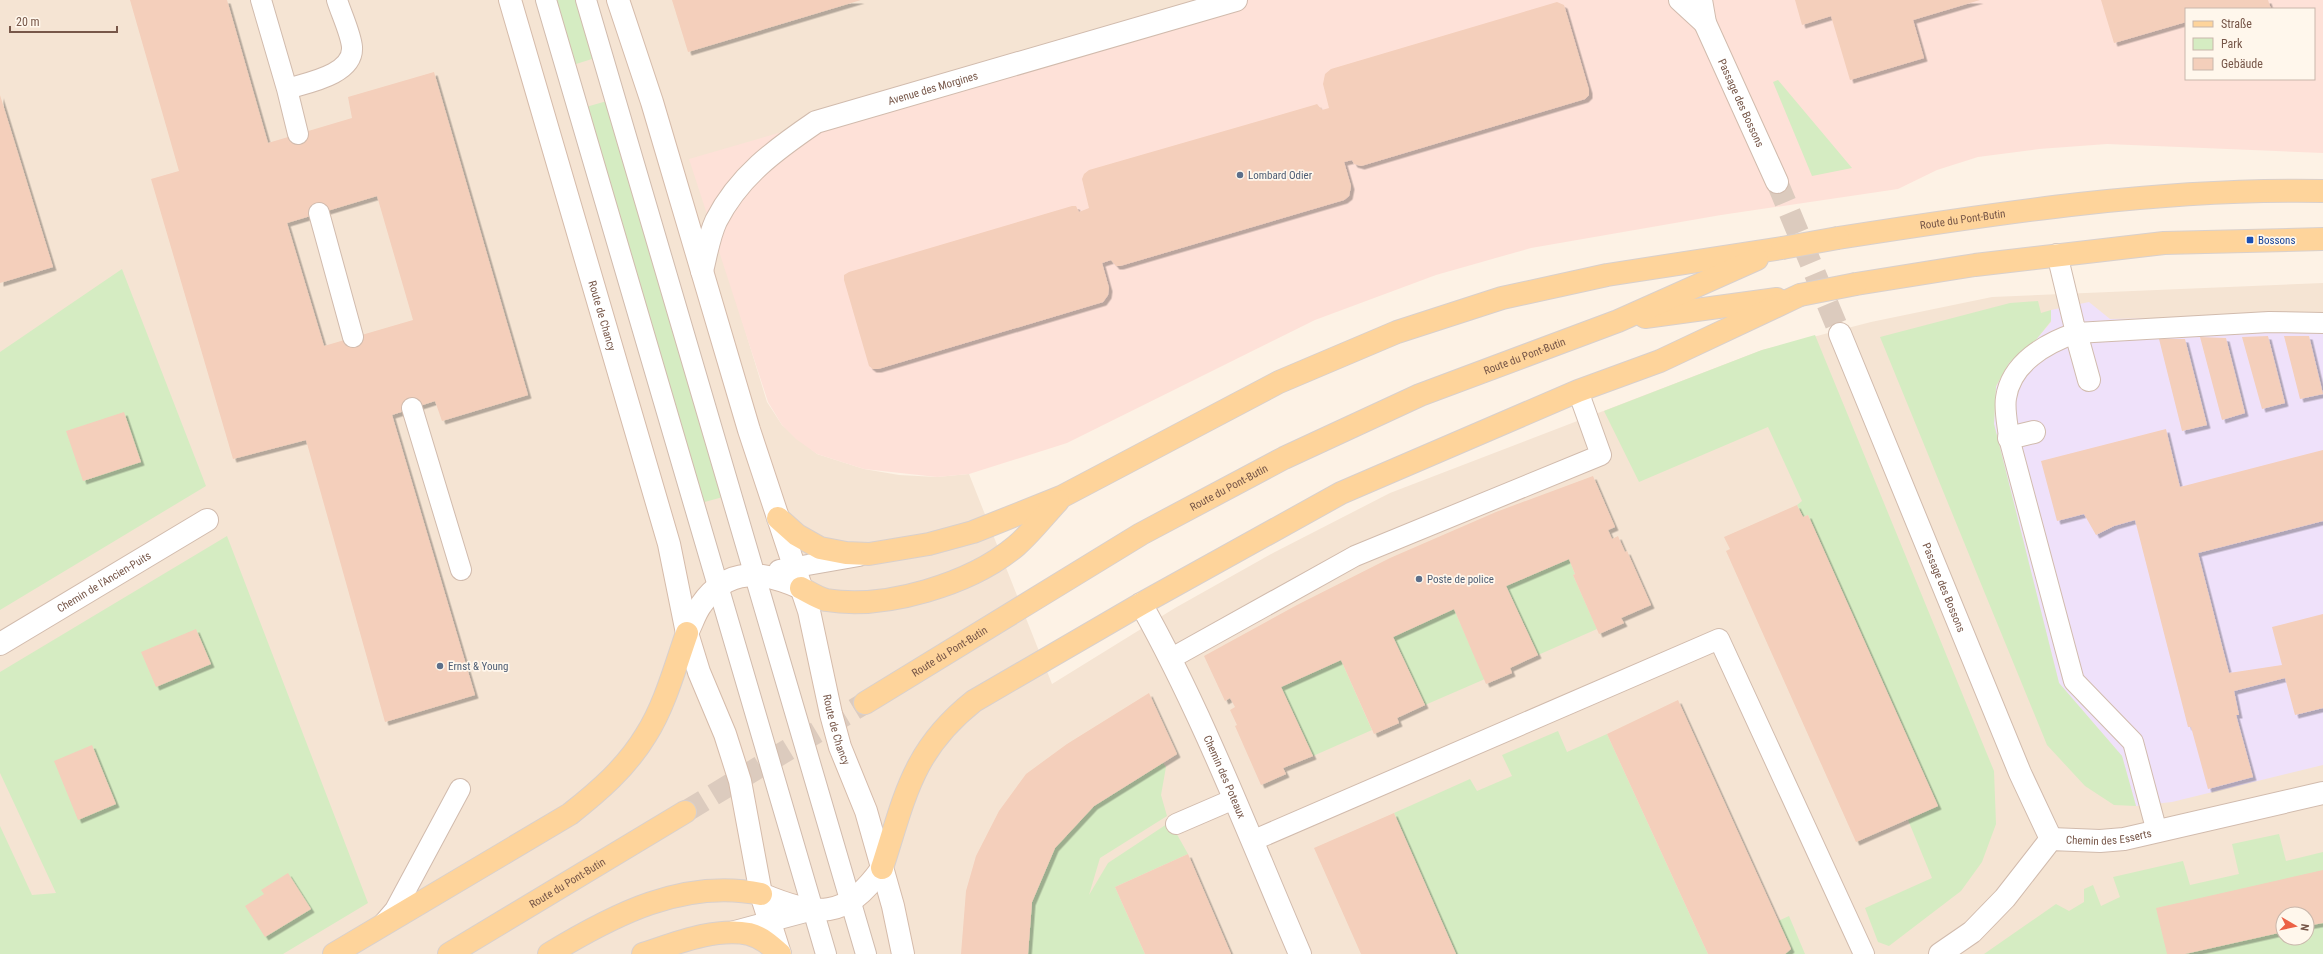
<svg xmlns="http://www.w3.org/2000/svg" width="2323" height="954" viewBox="0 0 2323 954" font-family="'Roboto Condensed',sans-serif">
  <defs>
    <filter id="shadow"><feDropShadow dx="3.5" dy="3.5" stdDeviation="0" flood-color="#0004"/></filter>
  </defs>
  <rect width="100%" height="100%" fill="#fdf2e5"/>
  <path fill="#f5e4d3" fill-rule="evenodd" d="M0,0H1236L734,294L767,402L782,425L817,454L864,469L899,475L937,477L969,474L1052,684L1175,608L1273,553L1390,493L1762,350L1871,322L1992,297L2323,283V954H0ZM2283,914H2307V938H2283Z"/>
  <path fill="#fee1d8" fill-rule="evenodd" d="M1236,0H2323V153L2107,144L2039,149L1978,157L1937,170L1898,189L1721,215L1531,248L1436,275L1315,320L1067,443L969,474L937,477L864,469L817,454L796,439L782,425L768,402L689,159ZM2186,9H2314V79H2186Z"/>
  <path fill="#efe1fa" d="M2089,302L2110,319L2323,315V765L2172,802L2136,806L2122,756L2059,683L1994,424L1996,387L2009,363L2035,341L2051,322V310Z"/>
  <path fill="#d5ecc2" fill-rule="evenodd" d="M554,0H578L595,58L573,65Z
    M1778,80L1852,168L1812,176L1773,82Z
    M607,101L723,497L701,503L586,107Z
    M122,269L206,486L0,610V352Z
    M2038,301L2041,313L2051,310V321L2035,341L2009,363L1996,386L1994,424L2059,683L2122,756L2136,806L2114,805L2085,786L2047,745L1880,337L2010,303Z
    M1815,335L1994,771L1996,824L1982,862L1961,891L1889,946L1878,942L1865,908L1932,878L1908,820L1938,806L1808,515L1803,517L1797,505L1802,501L1768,427L1639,482L1604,411L1762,350Z
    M227,536L368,903L283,954H0V826L32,895L56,893L0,773V672Z
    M1569,559L1575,574L1573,575L1597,629L1538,655L1506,586Z
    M1454,609L1485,679L1425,705L1393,637Z
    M1341,660L1372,730L1313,756L1281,687Z
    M1558,731L1567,752L1607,734L1708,954H1456L1394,813L1470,779L1477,791L1512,776L1502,755Z
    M1163,763L1166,767L1161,795L1167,816L1100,858L1089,895L1108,863L1170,822L1188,854L1115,887L1145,954H1028L1032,902L1055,848L1094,806Z
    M2279,834L2286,861L2323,852V954H1984L2056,904L2069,911L2084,902V889L2093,885L2101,906L2120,897L2113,877L2183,861L2190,885L2239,874L2232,844ZM2283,914H2307V938H2283Z
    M1789,916L1805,954H1785L1791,949L1778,921Z"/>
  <path fill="#f4cfbb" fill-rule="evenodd" filter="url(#shadow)" d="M130,0H227L268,143L352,118L348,97L434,72L528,395L442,421L435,401L392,415L475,695L385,722L306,440L233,459L151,179L179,171ZM377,196L413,320L324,346L287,223Z
    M672,0H861L688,52Z
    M1795,0H1980L1913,20L1924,58L1850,80L1831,16L1802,25Z
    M2101,0H2268L2271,9H2186V22L2114,43Z
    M1557,2L1564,5L1589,90V95L1585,99L1361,166L1354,164L1352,160L1344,162L1351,186L1349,196L1344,200L1120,266H1116L1111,260L1102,263L1109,288L1108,295L1103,302L878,369H873L869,366L844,280V275L849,272L1072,206H1076L1079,212L1089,208L1082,179L1084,174L1089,170L1314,105L1317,104L1322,110L1329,108L1323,84L1325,74L1331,69Z
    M0,95L53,267L0,283Z
    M2268,336L2285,403L2262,409L2242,337Z
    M2284,336H2309L2323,394L2300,399Z
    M2200,337L2226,338L2245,413L2222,420Z
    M2159,339H2185L2207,425L2182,431Z
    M124,412L141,462L83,481L66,431Z
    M2166,429L2180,487L2323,450V521L2198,553L2229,673L2282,665L2272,627L2323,614V708L2295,715L2285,678L2234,691L2239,715H2236L2253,777L2208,789L2191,727H2188L2135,520L2114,526L2096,535L2084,514L2057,521L2041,461Z
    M1593,476L1615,527L1608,530L1612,539L1618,536L1625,552L1627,551L1651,605L1621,618L1624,623L1599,634L1573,575L1575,574L1569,559L1506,586L1538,655L1510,668L1512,673L1486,684L1454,609L1393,637L1425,705L1397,718L1399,723L1374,734L1341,660L1281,687L1313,756L1283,768L1286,774L1261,785L1235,726L1237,725L1230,710L1235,707L1230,698L1225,701L1204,656L1297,605L1390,558L1496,512Z
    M1797,505L1803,517L1808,515L1938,806L1856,842L1726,551L1730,549L1724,537Z
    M196,629L211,664L156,687L141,652Z
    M1149,693L1177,754L1094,806L1055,848L1032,902L1028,954H961L966,891L976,856L999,811L1026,774L1067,744Z
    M1678,700L1791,949L1785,954H1708L1607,734Z
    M92,745L116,804L78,820L54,761Z
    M1394,813L1456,954H1361L1314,848Z
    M1188,854L1225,940L1231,954H1145L1115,887Z
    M2323,870V923L2307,926V914H2283V932L2185,954H2167L2156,908Z
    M288,873L311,909L265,937L245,906L264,894L261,890Z"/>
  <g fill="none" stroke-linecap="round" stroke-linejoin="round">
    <path stroke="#dccbbe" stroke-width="22" stroke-dasharray="22 11" stroke-linecap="butt" d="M1777,182L1840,334"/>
    <path stroke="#dccbbe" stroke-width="22" stroke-dasharray="22 11" stroke-linecap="butt" d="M685,812L865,703"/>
    <defs>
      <path id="service" d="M261,0L287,89C306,83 354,75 352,47C351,34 341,13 337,0
        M546,0L826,954
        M586,0L866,954
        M287,89L298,134
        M319,213L353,337
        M2057,254L2076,333C2046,343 2011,363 2006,398C2004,410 2008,426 2009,438L2074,681L2133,742L2157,832
        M2076,333L2269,322L2323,323
        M412,408L461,570
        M779,570L859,556
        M1170,659L1355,556L1601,455L1578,391
        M1176,824L1234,799
        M1252,841L1719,639L1864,954
        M383,924L395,910L460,789
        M731,932L813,910"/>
      <path id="pedestrian" d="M2076,333L2089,380
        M2009,438L2034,432"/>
      <g id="minor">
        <path d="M1680,0L1705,23"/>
        <path id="s1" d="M1701,0L1705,23L1777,182"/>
        <path id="s2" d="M1840,334L2020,773L2051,839"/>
        <path id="s3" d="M1141,604C1203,714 1250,838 1300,954"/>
        <path id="s4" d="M0,644L207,520"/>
        <path id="s5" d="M1940,954L1972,932L2005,898L2051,839L2100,841L2124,839L2323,793"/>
      </g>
      <g id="tertiary">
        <path id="s6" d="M702,271C706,255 709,236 716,221C739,176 775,150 816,122L1236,0"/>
      </g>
      <g id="secondary">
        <path id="s7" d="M510,0L669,544L687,633L699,672L725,734L740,781L761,894L780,954"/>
        <path id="s8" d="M618,0L652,102L749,430L809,611L831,714L840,747L866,811L893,906L903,954"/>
        <path d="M687,633C692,624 695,613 701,605C728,566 763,571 801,588"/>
        <path d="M761,894C816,917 846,920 882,868"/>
      </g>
      <g id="primary">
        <path id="s9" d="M1838,238C1998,213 2160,188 2323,191"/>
        <path d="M1856,284L1975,265L2164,243L2323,239"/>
        <path d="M1645,317L1777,299"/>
        <path d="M778,518L797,535L820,548L846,553L869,554L929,544L973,532L1061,497L1279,382L1397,332L1502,298L1607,275L1782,248"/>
        <path d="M801,588C809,592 818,598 826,600C885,610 971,584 1016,546C1031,533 1044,516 1058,501"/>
        <path id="s10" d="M865,703L1141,534L1284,458L1420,395L1618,321L1757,259"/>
        <path d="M882,868C905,797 912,750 974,701L1141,604L1341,493L1578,391L1660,361L1800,295"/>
        <path d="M334,954L570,814C599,791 626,768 646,735C665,705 675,667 687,633"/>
        <path id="s11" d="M449,954L685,812"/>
        <path d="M549,954C613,915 684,878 761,894"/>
        <path d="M643,954C674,944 715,927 749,934C761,937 770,945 780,954"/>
      </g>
    </defs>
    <use href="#service" stroke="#d1bbad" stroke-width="22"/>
    <use href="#pedestrian" stroke="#d1bbad" stroke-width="24"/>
    <use href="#minor" stroke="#d1bbad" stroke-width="24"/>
    <use href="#tertiary" stroke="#d1bbad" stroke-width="24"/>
    <use href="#secondary" stroke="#d5bbaa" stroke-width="24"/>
    <use href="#primary" stroke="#d9d0cc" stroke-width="24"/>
    <use href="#service" stroke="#fff" stroke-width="20"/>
    <use href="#pedestrian" stroke="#fff" stroke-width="22"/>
    <use href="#minor" stroke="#fff" stroke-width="22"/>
    <use href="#tertiary" stroke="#fff" stroke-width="22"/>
    <use href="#secondary" stroke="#fff" stroke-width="22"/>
    <use href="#primary" stroke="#fed49b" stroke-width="22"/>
    <defs>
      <path id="primary-bridge" d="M1782,248L1838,238
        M1800,295L1856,284"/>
    </defs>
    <use href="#primary-bridge" stroke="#d9d0cc" stroke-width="24" stroke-linecap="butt"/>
    <use href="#primary-bridge" stroke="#fed49b" stroke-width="22"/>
  </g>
  <g fill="#5c6f8a" stroke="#fff7ec" stroke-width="1.5">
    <circle cx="1240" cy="175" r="4"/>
    <circle cx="1419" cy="579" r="4"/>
    <circle cx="440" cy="666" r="4"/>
  </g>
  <rect fill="#1a4fb4" stroke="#fff7ec" stroke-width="1.5" x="2246" y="236" width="8" height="8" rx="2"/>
  <g text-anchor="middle" stroke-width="3.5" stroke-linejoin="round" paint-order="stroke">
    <g font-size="11" fill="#775749" stroke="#fff7ec">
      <text dy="4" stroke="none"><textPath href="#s6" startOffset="316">Avenue des Morgines</textPath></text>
      <text dy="4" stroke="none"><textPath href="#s1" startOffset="111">Passage des Bossons</textPath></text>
      <text dy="4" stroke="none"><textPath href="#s9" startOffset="126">Route du Pont-Butin</textPath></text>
      <text dy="4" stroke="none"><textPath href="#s7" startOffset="329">Route de Chancy</textPath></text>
      <text dy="4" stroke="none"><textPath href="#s10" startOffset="747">Route du Pont-Butin</textPath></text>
      <text dy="4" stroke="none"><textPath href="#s10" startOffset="423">Route du Pont-Butin</textPath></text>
      <text dy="4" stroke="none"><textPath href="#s4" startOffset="121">Chemin de l'Ancien-Puits</textPath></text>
      <text dy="4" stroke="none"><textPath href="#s2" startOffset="274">Passage des Bossons</textPath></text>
      <text dy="4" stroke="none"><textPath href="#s10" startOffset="99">Route du Pont-Butin</textPath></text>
      <text dy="4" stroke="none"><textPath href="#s8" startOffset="762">Route de Chancy</textPath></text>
      <text dy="4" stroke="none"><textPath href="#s3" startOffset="192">Chemin des Poteaux</textPath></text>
      <text dy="4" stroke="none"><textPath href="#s5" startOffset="219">Chemin des Esserts</textPath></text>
      <text dy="4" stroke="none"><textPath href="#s11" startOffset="138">Route du Pont-Butin</textPath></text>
    </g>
    <g font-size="11" fill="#4e5e75" stroke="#fff7ec" text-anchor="start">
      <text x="1248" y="179">Lombard Odier</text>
      <text x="1427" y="583">Poste de police</text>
      <text x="448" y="670">Ernst &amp; Young</text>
    </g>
    <g font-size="11" fill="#164399" stroke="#fff7ec" text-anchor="start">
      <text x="2258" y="244">Bossons</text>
    </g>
  </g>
  <rect x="2185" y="8" width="130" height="72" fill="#fff7ec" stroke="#c9b7ab"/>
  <rect x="2193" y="21" width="20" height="6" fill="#fed49b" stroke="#c9b7ab"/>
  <text x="2221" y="28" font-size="12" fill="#775749">Straße</text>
  <rect x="2193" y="38" width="20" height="12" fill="#d5ecc2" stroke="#c9b7ab"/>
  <text x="2221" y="48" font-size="12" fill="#775749">Park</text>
  <rect x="2193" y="58" width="20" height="12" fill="#f4cfbb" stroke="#c9b7ab"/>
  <text x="2221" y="68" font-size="12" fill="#775749">Gebäude</text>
  <g transform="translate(2295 926) rotate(99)"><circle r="19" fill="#fff7ec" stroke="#c9b7ab"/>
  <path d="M0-3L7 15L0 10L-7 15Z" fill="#ec6145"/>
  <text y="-6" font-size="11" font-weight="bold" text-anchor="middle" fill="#775749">N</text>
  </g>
  <path d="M10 26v6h107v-6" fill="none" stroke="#775749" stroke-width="2"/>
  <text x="16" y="26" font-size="12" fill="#775749" stroke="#fff7ec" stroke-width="3" paint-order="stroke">20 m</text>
</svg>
